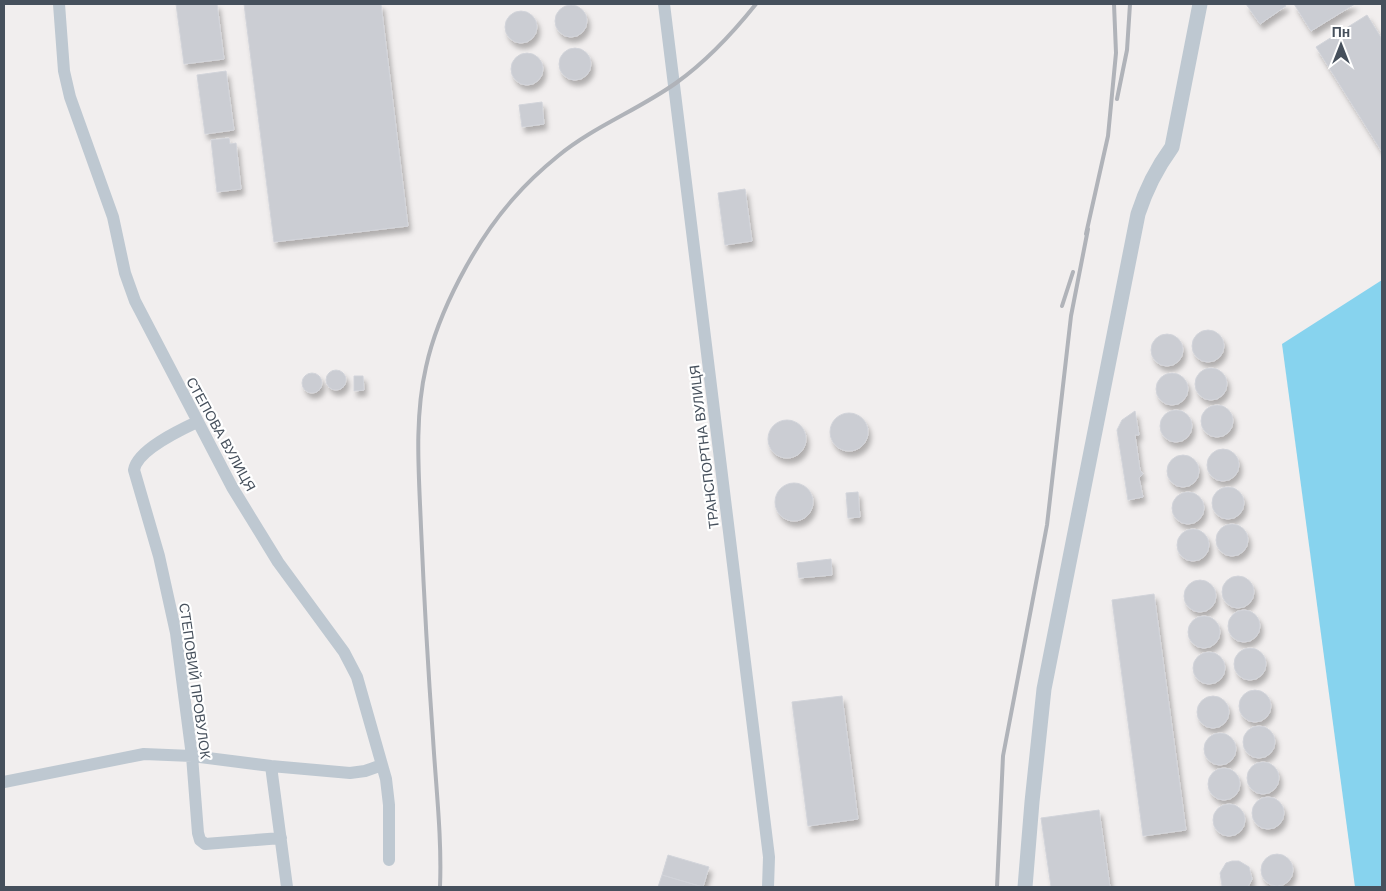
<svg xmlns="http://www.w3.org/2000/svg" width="1386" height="891" viewBox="0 0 1386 891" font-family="Arial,sans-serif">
  <defs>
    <filter id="shadow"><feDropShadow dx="3" dy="5.5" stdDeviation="2.5" flood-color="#0004"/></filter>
  </defs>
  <rect width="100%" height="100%" fill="#f1eeee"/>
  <path fill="#87d3ee" d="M1382,280V887H1355L1282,344Z"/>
  <path fill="#cbcdd3" stroke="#d2d4da" filter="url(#shadow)" d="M176,4H217L224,59L184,64Z
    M244,4H381L408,226L274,242Z
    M1246,4H1285L1286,6L1260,24Z
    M1294,4H1355L1311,31Z
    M555 21a16 16 0 1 1 32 0a16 16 0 1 1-32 0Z
    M505 27a16 16 0 1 1 32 0a16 16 0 1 1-32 0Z
    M1367,15L1382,39V152L1316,47Z
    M559 64a16 16 0 1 1 32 0a16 16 0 1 1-32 0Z
    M511 69a16 16 0 1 1 32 0a16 16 0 1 1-32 0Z
    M226,71L234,130L205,134L197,75Z
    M542,102L544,124L522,127L519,105Z
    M229,138L230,144L236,143L241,189L217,192L211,140Z
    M745,189L752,241L725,245L718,193Z
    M1192 346a16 16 0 1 1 32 0a16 16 0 1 1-32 0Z
    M1151 350a16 16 0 1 1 32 0a16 16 0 1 1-32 0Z
    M1195 384a16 16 0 1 1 32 0a16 16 0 1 1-32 0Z
    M326 380a10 10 0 1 1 20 0a10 10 0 1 1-20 0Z
    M1156 389a16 16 0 1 1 32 0a16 16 0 1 1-32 0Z
    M302 383a10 10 0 1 1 20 0a10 10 0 1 1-20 0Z
    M354,376H363L364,390L354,391Z
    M1201 421a16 16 0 1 1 32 0a16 16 0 1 1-32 0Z
    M1160 426a16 16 0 1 1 32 0a16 16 0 1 1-32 0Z
    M1135,411L1139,435H1135L1140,470L1143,474L1139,478L1143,497L1128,500L1117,430L1122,420Z
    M830 432a19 19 0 1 1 38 0a19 19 0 1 1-38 0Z
    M768 439a19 19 0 1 1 38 0a19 19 0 1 1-38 0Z
    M1207 465a16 16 0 1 1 32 0a16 16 0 1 1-32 0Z
    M1167 471a16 16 0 1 1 32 0a16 16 0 1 1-32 0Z
    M775 502a19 19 0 1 1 38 0a19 19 0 1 1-38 0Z
    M1212 503a16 16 0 1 1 32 0a16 16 0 1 1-32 0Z
    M1172 508a16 16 0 1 1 32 0a16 16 0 1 1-32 0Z
    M858,492L860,517L848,518L846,493Z
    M1216 540a16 16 0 1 1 32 0a16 16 0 1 1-32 0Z
    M1177 545a16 16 0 1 1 32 0a16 16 0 1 1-32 0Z
    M831,559L832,575L799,578L797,563Z
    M1222 592a16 16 0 1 1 32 0a16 16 0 1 1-32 0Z
    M1184 596a16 16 0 1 1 32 0a16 16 0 1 1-32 0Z
    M1154,594L1186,830L1143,836L1112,600Z
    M1228 626a16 16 0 1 1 32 0a16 16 0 1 1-32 0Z
    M1188 632a16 16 0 1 1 32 0a16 16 0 1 1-32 0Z
    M1234 664a16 16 0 1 1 32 0a16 16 0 1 1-32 0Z
    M1193 668a16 16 0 1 1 32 0a16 16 0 1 1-32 0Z
    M1239 706a16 16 0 1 1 32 0a16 16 0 1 1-32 0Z
    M1197 712a16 16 0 1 1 32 0a16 16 0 1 1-32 0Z
    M842,696L858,819L808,826L792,702Z
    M1243 742a16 16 0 1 1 32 0a16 16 0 1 1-32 0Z
    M1204 749a16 16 0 1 1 32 0a16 16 0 1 1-32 0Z
    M1247 778a16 16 0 1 1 32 0a16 16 0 1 1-32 0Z
    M1208 784a16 16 0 1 1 32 0a16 16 0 1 1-32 0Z
    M1252 813a16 16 0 1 1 32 0a16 16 0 1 1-32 0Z
    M1213 820a16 16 0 1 1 32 0a16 16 0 1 1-32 0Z
    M1099,810L1110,887H1051L1041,818Z
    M1261 870a16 16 0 1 1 32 0a16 16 0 1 1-32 0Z
    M668,855L709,867L703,887L662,875Z
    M1232,861H1239L1249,867L1252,879L1248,887L1222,886L1220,873L1226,863Z
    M662,875L703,887H705H658Z"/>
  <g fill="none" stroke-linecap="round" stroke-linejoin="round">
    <path stroke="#bec8d1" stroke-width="12" d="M59,4L64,71L70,97L113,217L125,273L135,301L232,487L278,562L344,652L357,677L386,779L389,805V860
      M664,4L769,857L768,887
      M197,422C180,430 137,450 134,470L159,556L176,633L192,756L198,833L200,840L205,844L281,838
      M271,766L287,887
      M4,782L144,754L192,756L271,766L350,773L365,771L382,765"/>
    <path stroke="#bec8d1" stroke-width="15" d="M1025,887L1032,802L1044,689L1138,214C1146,189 1156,169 1172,147L1200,4"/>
    <path stroke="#b0b3b9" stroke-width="4" d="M1117,99L1127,50L1130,4
      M1086,234L1108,136L1116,53L1114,4
      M1062,306L1073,272
      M440,887C442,838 436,788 433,738C428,668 424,597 421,527C419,475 414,419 426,367C438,312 475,242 513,199C526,184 542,169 558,156C593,127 638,110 676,83C707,61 732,34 756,4
      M997,887L1003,756L1047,525L1071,316L1088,229"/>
  </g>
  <g text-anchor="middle" stroke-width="4.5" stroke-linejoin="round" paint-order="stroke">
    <g font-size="14" fill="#46505c" stroke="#fff">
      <text transform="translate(221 434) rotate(61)" y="5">СТЕПОВА ВУЛИЦЯ</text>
      <text transform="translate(704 447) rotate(-97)" y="5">ТРАНСПОРТНА ВУЛИЦЯ</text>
      <text transform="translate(195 681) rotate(82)" y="5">СТЕПОВИЙ ПРОВУЛОК</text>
    </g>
  </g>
  <rect width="1386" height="891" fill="none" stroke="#46505c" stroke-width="10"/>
  <g transform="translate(1341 45)" stroke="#ffffff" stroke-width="4" paint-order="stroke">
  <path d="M0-4L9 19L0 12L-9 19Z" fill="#46505c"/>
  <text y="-8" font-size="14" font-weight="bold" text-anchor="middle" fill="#46505c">Пн</text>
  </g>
</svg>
